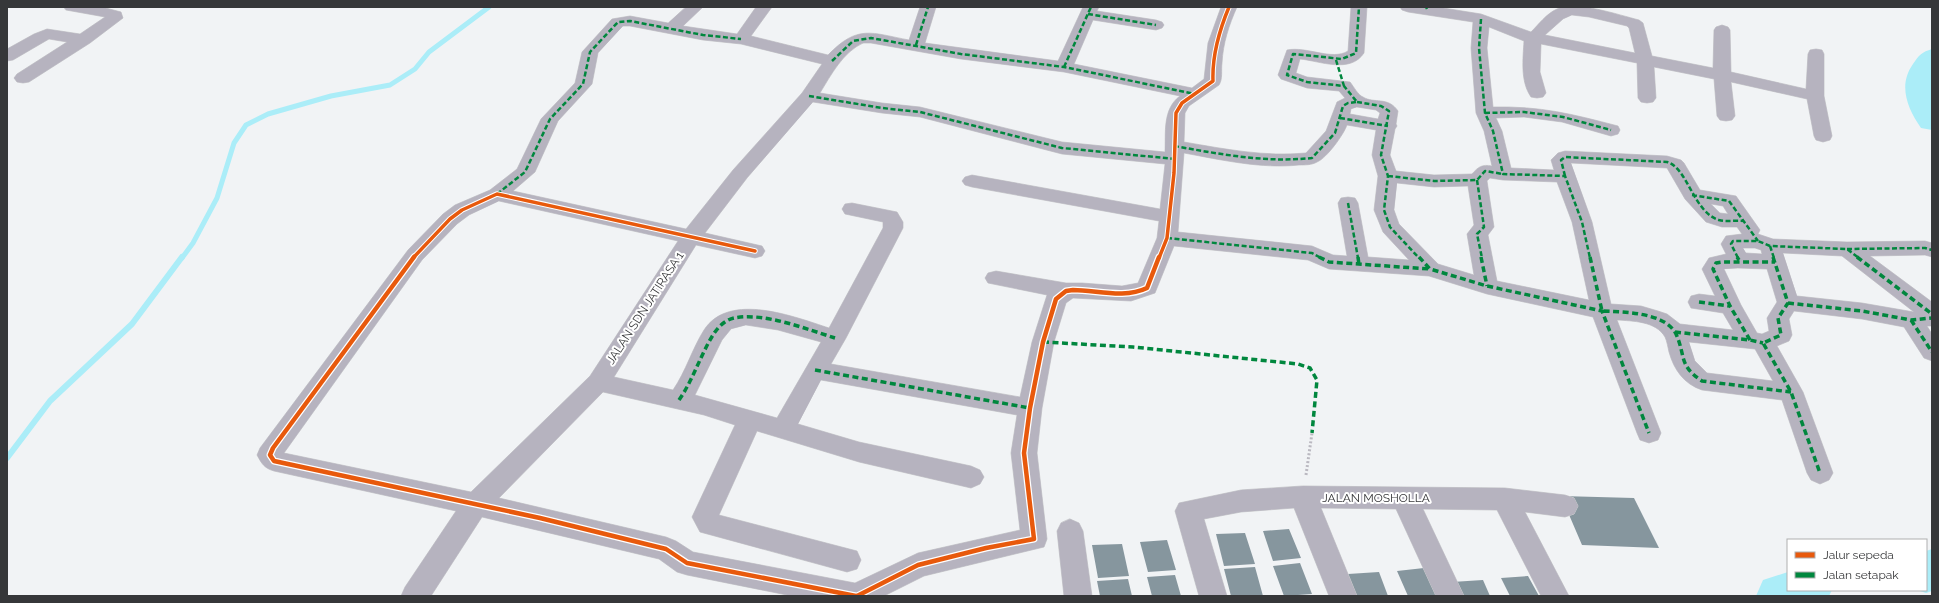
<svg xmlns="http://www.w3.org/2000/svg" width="1939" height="603" viewBox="0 0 1939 603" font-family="Raleway,sans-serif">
  <rect width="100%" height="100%" fill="#f1f3f5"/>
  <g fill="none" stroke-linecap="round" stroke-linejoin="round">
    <path stroke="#abedf8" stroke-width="5" d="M182,258L193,243L217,198L234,143L246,125L268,114L331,96L390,85L415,69L429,52L489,7"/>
    <path stroke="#abedf8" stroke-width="6" d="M7,458L50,401L132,324L182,257"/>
    <path fill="#abedf8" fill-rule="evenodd" d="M1932,49V130L1921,128C1907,108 1898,85 1913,64C1919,55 1922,52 1932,49Z
      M1932,549V591L1926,593L1917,590H1926V551Z
      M1788,572V590H1832L1829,596H1756L1763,580Z"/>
  </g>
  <path fill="#86969e" d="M1561,496L1634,498L1659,548L1582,545Z
    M1289,529L1301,558L1273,561L1263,531Z
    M1245,533L1255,564L1224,566L1216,534Z
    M1167,540L1176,570L1148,572L1140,542Z
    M1122,544L1129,576L1098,578L1092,545Z
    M1300,563L1312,594L1284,596L1273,566Z
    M1255,567L1263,596H1231L1224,569Z
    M1424,568L1437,596H1408L1397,571Z
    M1379,572L1388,596H1356L1348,574Z
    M1175,575L1181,596H1152L1147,577Z
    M1528,576L1539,596H1510L1501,578Z
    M1128,579L1132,596H1100L1097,581Z
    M1483,580L1490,596H1459L1452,582Z"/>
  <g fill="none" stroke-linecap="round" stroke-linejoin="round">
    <defs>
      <path id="street" d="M64,7H102L121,12L123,18L90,43L29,82L23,83L17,82L14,78L17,74L67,42L49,39L13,60L7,61V49L34,34L47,29L80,34L105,17L66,10Z
        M686,7H703L683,26L737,34L756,7H772L751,36L828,55C858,24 871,33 909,40L920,7H936L925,43L1058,61L1083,7H1099L1097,11L1156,20L1162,22L1164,25L1162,28L1156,30L1093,20L1074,64L1192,88L1204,79L1208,43L1221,7H1237C1229,25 1223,43 1222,63C1221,70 1223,79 1219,85L1189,106L1185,113L1184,142C1225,149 1265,157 1306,153L1326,131L1337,102L1345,98L1339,91L1307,88L1281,79L1278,75L1287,50C1307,46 1332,61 1348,51L1351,7H1367L1364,53C1350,74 1320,61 1300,59L1296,73L1307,77L1350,82C1354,87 1358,95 1363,97C1374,104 1388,96 1398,111L1396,124L1397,126L1395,129L1390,155L1396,171L1434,175L1472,174C1478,167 1482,164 1492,166L1484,131L1476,113L1471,48L1473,22L1408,12L1402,10L1400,7H1437L1481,14L1531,32C1539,24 1546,14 1557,9C1575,0 1619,15 1639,20L1643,23L1652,56L1713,68L1714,30L1716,27L1722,25L1728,27L1730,30L1731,72L1806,89L1808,54L1810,50L1816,49L1822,50L1824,54V96L1832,136L1830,140L1823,142L1816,140L1814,136L1807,99L1731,82L1735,116L1732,120L1726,121L1720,120L1717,116L1714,79L1654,67L1656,98L1653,102L1647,103L1641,102L1638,98L1637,63L1541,44L1540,72L1546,93L1543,97L1537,98L1531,97C1520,81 1523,59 1524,41L1489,27L1487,48L1493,107C1541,106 1572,114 1618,126L1620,130L1618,134L1611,136L1562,122L1524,117L1496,118L1502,131L1511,168L1554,170L1551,160L1558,153L1565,151L1667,156L1681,160L1684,163L1700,190L1736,196L1760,230L1758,234L1773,239L1847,242L1925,241L1932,243V257L1925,255L1870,256L1932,302V326H1927L1932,334V361L1924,358L1904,327L1862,319L1794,311L1789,319L1792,335L1789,341L1777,346L1803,392L1833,473L1829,480L1820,484L1811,480L1807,473L1782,400L1702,390C1684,384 1674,370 1669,352C1668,348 1667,341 1665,337C1656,321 1632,321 1617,320L1661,433L1658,440L1649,443L1640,440L1637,433L1593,317L1487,294L1429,276L1329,269L1308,260L1174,246L1155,293L1131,301L1073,298L1066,303L1054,342L1042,408L1037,453L1047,539L1044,547L924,576L884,596H792L687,575L677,572L659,559L482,517L431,596H401L405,587L456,511L274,471C264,468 262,464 257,455L260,448L408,250L443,214L455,205L490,190L517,169L541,119L575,83L582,52L612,19L630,16L668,23ZM1572,15L1589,17L1627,26L1629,28L1635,53L1545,35L1563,19ZM623,26H630L703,40L741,44L822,64L802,93L733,170L686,229L513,191L535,172L558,121L592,84L598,53ZM863,43H871L961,59L1064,72L1180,96C1162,109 1166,134 1165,152L1062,142L920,107L882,103L820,93C831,75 843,52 863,43ZM813,102L882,113L920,117L1062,154L1165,164L1160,209L972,175L965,177L962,181L965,185L972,187L1159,221L1157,238L1138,283L1122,286L1082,283H1066L996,271L988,273L985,278L988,283L1047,295L1032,342L1020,397L831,364L846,338L903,228V222L897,212L852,203L845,204L842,209L845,214L883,222V228L829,328C795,317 729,291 704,330C692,349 686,371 673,390L614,377L696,245L755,258L762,256L765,251L762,246L705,233L747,178ZM1357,107L1376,110L1380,113L1378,119L1350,114L1351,109ZM1347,125L1376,130L1372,155L1378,176L1374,210L1383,232L1409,260L1368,257L1358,203L1355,198L1348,197L1341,198L1338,203L1347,256L1333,255L1312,246L1178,232L1184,153C1222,160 1261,169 1299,165C1305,165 1312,165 1317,162C1327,158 1344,134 1347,125ZM1571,163L1667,168L1685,199L1706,222L1722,227H1737L1742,234L1726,236L1721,244L1726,254L1709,258L1702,269L1715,296L1699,294L1691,296L1688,302L1691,308L1723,313L1733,330L1680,324L1667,314L1658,311L1641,306L1611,304L1592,222ZM1490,178L1503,180L1557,182L1572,222L1589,300L1497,281L1488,235L1494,227L1487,181ZM1397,183L1434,187L1468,186L1474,225L1467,234L1474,275L1438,264L1399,224L1394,210ZM499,201L678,241L590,376L471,492L284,453L422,260L457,224L469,215ZM1711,204L1723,206L1728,214L1720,213ZM1743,248H1755L1761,250L1762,254L1746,253ZM1783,253L1842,256L1914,312L1862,303L1797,296ZM1738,268L1767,269L1777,302L1767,318L1769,331L1762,334L1757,333L1741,305L1724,269ZM746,325L778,330L821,342L777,418L695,395L722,340L731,329ZM1689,342L1755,349L1773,381L1707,373L1695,361ZM821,380L1017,415L1011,453L1020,530L918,553L855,583L693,552L676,541L666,537L499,498L603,392L704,415L735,425L692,517L700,532L847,572L857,569L861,560L857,551L719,515L757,431L859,462L971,488L980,484L984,477L980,470L971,466L859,442L798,424Z
        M1303,486L1505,488L1565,495L1574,498L1578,506L1574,514L1565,517L1525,512L1569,596H1541L1497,510L1423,509L1464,596H1436L1396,509L1321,508L1357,596H1329L1294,508L1241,512L1204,519L1227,596H1199L1175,511L1179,503L1241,490Z
        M1070,519L1079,523L1083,531L1092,596H1064L1057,531L1061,523Z"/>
    </defs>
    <use href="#street" stroke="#cccdcf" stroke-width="1"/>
    <path stroke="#bab8c0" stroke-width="3" stroke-dasharray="2 2" stroke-linecap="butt" d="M1306,475L1312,433"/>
    <use href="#street" fill="#b6b3bf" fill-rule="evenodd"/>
    <path stroke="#00873e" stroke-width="2.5" stroke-dasharray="5 2.5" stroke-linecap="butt" d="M1426,7L1427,9
      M1088,14L1156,25
      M1481,19L1479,48L1485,113L1493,131L1503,174L1565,176L1582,222L1590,258
      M916,45L928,7
      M1336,60L1344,86
      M832,61L853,41L871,38L961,54L1064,67L1195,94
      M1064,67L1091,7
      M809,96L882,108L920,112L1062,148L1175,159
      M1357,102L1381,106L1389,111L1381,155L1388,176L1384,210L1390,227L1419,258
      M1485,113L1524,112L1563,117L1611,130
      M1340,118L1388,126
      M1174,146C1220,154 1265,163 1312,158L1335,133L1343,106L1348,103L1357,102L1344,86L1307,82L1287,75L1293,54L1342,59L1356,53L1359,7
      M1388,176L1434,181L1477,180L1485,171L1503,174
      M1565,176L1561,160L1565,157L1667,162C1688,168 1693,212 1719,220C1727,222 1736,220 1744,221
      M1477,180L1484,227L1477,234L1482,258
      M497,194L525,172L550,119L583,84L590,52L618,22L630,21L703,35L741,39
      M1692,195L1729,201L1758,241
      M1348,203L1358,258
      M1167,238L1312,253L1321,258
      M1770,246L1774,258
      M1847,249L1925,248L1932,250
      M1738,258L1731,244L1733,241H1758L1770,246L1847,249L1859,258"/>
    <path stroke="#00873e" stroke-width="3.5" stroke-dasharray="6 3.5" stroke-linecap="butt" d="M1319,257L1329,262L1430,269
      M1358,257L1359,265
      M1419,257L1430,269L1487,286L1602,311L1649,433
      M1481,257L1487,286
      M1590,257L1602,311C1623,312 1665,312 1676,334C1686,356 1678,365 1702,381L1791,392
      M1737,257L1739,260
      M1773,257L1788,303L1778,318L1781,335L1763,343L1791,392L1820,473
      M1857,257L1932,314
      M1699,302L1730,306
      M1788,303L1862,311L1911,320L1932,318
      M1911,320L1932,352
      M1675,332L1750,340L1763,343
      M1750,340L1730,306L1713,269L1716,263L1723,262H1775
      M1043,342L1133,347L1298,364L1310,368L1317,380L1312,433
      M815,370L1030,408
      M679,400C693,380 700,356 713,335C718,327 725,320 734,318C764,312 806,329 835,338"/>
    <defs>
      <path id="cycleway-far1" d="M413,258L450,219L462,210L497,194L755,251
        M1159,258L1167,238L1174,173L1176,113L1182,103L1213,81C1212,55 1219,31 1229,7"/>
      <path id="cycleway" d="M414,257L273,448L270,455L274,461L540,518L666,549L687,563L856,596
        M857,596L918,565L986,548L1034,539L1024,453L1030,408L1043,342L1056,299L1066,291L1073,290C1097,290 1124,299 1147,288L1159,257"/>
    </defs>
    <use href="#cycleway-far1" stroke="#fff" stroke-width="5.5"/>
    <use href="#cycleway" stroke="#fff" stroke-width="7"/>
    <use href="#cycleway-far1" stroke="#e8590c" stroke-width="3.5"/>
    <use href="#cycleway" stroke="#e8590c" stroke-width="4.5"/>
  </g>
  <g text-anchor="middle" stroke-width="4" stroke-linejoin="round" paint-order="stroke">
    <g font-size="12" fill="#363739" stroke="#fff">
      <text transform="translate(645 308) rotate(-57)" y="4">JALAN SDN JATIRASA 1</text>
      <text x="1376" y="502">JALAN MOSHOLLA</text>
    </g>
  </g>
  <rect width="1939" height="603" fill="none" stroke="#363739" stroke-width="16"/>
  <rect x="1787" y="539" width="140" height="52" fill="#ffffff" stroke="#afafb0"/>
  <rect x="1795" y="552" width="20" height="6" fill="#e8590c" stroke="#afafb0"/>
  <text x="1823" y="559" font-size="12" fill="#363739">Jalur sepeda</text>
  <rect x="1795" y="572" width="20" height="6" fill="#00873e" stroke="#afafb0"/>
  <text x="1823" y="579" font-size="12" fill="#363739">Jalan setapak</text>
</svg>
